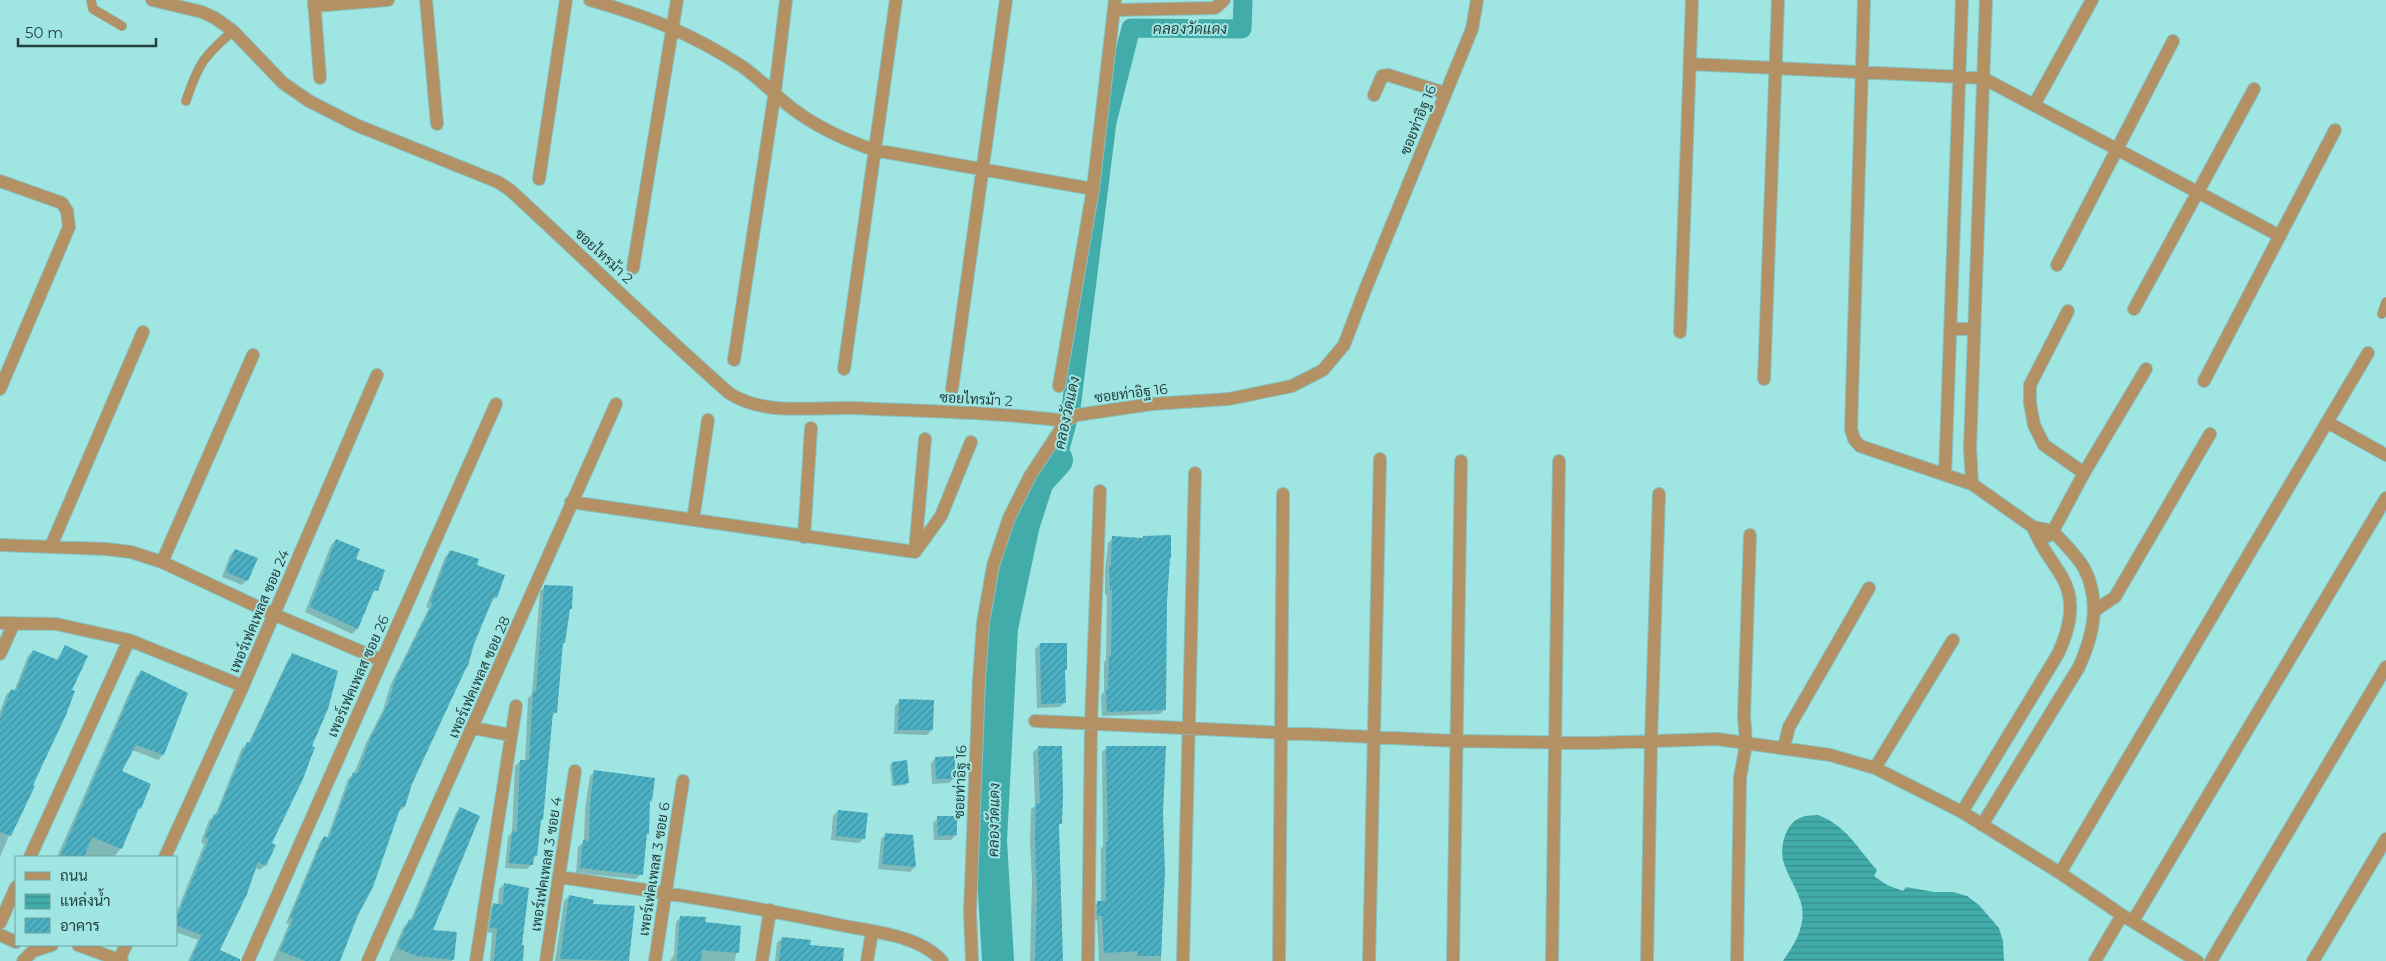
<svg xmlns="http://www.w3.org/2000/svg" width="2386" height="961" viewBox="0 0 2386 961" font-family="Montserrat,Sarabun,sans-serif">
  <defs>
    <pattern id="water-rules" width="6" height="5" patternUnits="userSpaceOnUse" patternTransform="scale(1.25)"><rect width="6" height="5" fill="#41aca9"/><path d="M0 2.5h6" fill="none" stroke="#368d8b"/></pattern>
    <pattern id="building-hatch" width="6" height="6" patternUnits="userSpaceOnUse" patternTransform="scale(1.25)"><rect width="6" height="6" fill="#4cb0c4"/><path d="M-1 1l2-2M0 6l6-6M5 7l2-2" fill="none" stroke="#3f91a1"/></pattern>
  </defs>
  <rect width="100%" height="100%" fill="#9fe6e3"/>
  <path fill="url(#water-rules)" d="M1818,815C1847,826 1857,848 1877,870L1874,876L1887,885L1903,891L1906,887L1934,892H1953L1967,896L1979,905L1999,928L2003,941L2004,961H1783C1794,945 1805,928 1802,907C1799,891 1787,876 1783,860C1780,845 1786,822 1802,817C1806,815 1813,816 1818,815Z"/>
  <path fill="#0003" d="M1143,537L1168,559L1165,602V709L1160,714L1102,716L1101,695L1104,692V662L1106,660L1107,595H1105V572L1108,543L1113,538L1141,539Z
    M336,540L354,560L376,590L370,595L357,629L352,634L305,612L331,545Z
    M235,550L247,580L242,585L222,577L230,555Z
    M450,552L476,566L496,597L491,602L473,644L467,666L464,669L411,783L404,807L399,812L340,961H273L289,924L286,923L320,842L324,837L327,838L348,779L354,774L366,743L383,710L390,686L429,608L426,607L445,557Z
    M545,587L571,608L568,611L564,643L562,645L556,712L552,716L542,819L539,822L536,856L532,859V864L527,869L505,868L508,837L512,832L515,766L520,761H525L528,698L532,694L540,591Z
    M1040,644L1066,669L1064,671L1065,702L1060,707L1037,708L1035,649Z
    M65,647L70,691L0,857V712L6,695L11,690L14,691L28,656L33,651L56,661Z
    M293,655L270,844L265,865L260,870L254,867L219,950V961H188L198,940L176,932V914L204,844L201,842L209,820L215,816L242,748L248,744L288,660Z
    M141,672L163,755L158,760L132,750L120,772L121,848L114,857H57L136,677Z
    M900,701L932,730L927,735L894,734L895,706Z
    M1039,747L1061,823L1058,826L1062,961H1030L1032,879L1030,844L1031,809L1035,806L1033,752Z
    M1107,747L1162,813L1164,872L1161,961H1099L1097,920L1092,921V908L1097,903L1101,902V848L1103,846L1102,752Z
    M936,758L954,778L949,783L932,784L931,763Z
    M893,763L907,783L905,785L892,786L890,765Z
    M595,771L651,801L649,803L641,874L636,879L576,873L578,847L584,842L585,809L590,776Z
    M460,808L431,931L455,933L452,961H389L404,926L410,921L456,813Z
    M838,811L864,838L859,843L831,840L833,816Z
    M938,818L956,835L951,840H934L933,823Z
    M886,834L912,836L915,867L910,872L878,869L881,839Z
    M504,884L520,946L521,961H490L492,933L486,932L489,910L494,905H498L499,889Z
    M570,896L592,905L633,907L628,961H555L564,901Z
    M681,917L704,923L740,927L735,961H670L674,955L676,922Z
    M782,938L809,946L842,961H775L777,943Z"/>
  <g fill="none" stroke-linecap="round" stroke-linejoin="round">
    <path stroke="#41aca9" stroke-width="19" d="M1057,460L1071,408L1107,122L1131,28L1242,29L1243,0"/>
    <path stroke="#41aca9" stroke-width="32" d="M998,961L991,841L1002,628L1024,524L1038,481L1057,460"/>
  </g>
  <path fill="url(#building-hatch)" d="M1171,535V558H1170L1167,602L1166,710L1107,712L1106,689H1108L1109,656H1111L1112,590H1110L1109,566H1111L1112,536L1143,538V536Z
    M336,539L360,549L356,559L385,570L378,591L374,590L358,629L310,607Z
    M235,549L258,558L248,581L226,572Z
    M450,550L479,559L477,565L505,575L497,598L494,596L474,644L468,666H467L412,784L405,807L401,806L373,887L357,917L340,961H305L280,951L293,919L290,918L324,836L329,838L353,772L357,774L371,737L388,704L395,680L433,603L430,602Z
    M544,585L573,586L572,609H570L565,643H563L557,713L553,712L543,820H541L537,856H534L533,865L509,863L512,831L517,832L520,760H529L533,691L536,692Z
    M1040,643H1067V670H1065L1066,703L1041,704Z
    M65,645L88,656L72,690L75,691L66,715L33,785L35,786L11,836L0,832V718L11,689L16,691L33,650L58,660Z
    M292,653L338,671L328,709L312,746L315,747L303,779L272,843L276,845L266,866L258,862L247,894L220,950L240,959V961H190L202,935L176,925V919L209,839L205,837L214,814L217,815L247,742L250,743Z
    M141,670L188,693L164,755L136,745L122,771L151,784L141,809L139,808L122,849L92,837L84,857H60Z
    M899,699L934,700L933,730H898Z
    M1038,746H1062L1063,796L1062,824H1059L1063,961H1035L1037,896L1035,838L1036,803H1040Z
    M1106,746H1166L1163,813L1165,872L1161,956H1137L1138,951L1104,953L1102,916H1097V901H1106V842H1108Z
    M955,756V779H936L935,757Z
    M907,760L909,783L894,785L892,762Z
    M594,770L655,778L652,801H650L649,834H647L643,875L580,868L583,840L589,841L590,803Z
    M460,807L480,816L433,930L457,932L454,960L417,956L397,948L409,919L412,921Z
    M838,810L868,813L865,839L836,836Z
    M937,816H957V835L938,836Z
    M885,833L913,835L916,867L882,864Z
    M504,883L529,888L522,945H524L523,961H494L497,928H490L493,903L503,905Z
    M569,895L594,900L593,904L635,906L629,961L560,959Z
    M680,916L706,917L705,922L741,926L739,953L702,950L701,961H677Z
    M782,937L811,940L810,945L844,948L843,961H779Z"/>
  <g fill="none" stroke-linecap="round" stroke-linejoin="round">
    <defs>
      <path id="lane" d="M91,0L93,9L122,26
        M186,101C198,64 204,56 233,31
        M2382,314L2386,302"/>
      <path id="street" d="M152,0L202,12L215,18L233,31L283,83L309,101L356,125L498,182L510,190C583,257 654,327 729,393C764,416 811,407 852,408C923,411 995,412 1066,421
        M314,0L320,78
        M426,0L437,124
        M590,0C649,17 691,33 743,67C761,80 776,96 793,109C818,128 845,140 874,150L1093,189
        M1864,0L1851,429L1854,439L1860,446L1972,484L2033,527L2053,531C2063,543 2078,556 2085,570C2101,603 2093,636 2079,667L1982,825
        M314,6L388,0
        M1115,10L1215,8L1224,0
        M1690,64L1983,78L2280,236
        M1374,95L1382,76L1388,75L1445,93
        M2034,105L2092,0
        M539,179L566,0
        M0,181L62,203L67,211L69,227L0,389
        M2057,265L2173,41
        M633,268L677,0
        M2134,309L2254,89
        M2068,311L2030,385V403L2034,425L2044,445L2084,473
        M1950,329H1974
        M1680,332L1692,0
        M734,360L775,91L786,0
        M844,369L896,0
        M1764,379L1778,0
        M2204,381L2335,130
        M1059,386L1093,189L1115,0
        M952,389L1006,0
        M2327,422L2386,455
        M1945,475L1962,0
        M1972,484L1970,448L1986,0
        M571,502L915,552L941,516L971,442
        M693,520L708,420
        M2048,536L2053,531L2084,473L2146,369
        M804,537L811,428
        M0,545L106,549L131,552L162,562L273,614L381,660
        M51,546L143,332
        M915,552L925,439
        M162,562L253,355
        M2094,611L2115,597L2210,434
        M0,623L56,624L129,640L243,686
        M0,654L14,623
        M1035,721L1456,741L1595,743L1717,739L1830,755L1875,768L1962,812L2060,873L2122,915L2197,961
        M473,728L511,735
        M1784,747L1789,727L1869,588
        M1875,768L1953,640
        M1962,812L2058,654C2069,630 2077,602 2062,577C2051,558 2040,547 2033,527
        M30,857L129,640
        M165,857L243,686L377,375
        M2060,873L2368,353
        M559,877C653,891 747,905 840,925C873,932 919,935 942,961
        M2133,921L2386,498
        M0,923L16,887
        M0,935L16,942
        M78,945L122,961
        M119,960L126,945
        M23,961L33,951L52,945
        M248,961L496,404
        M368,961L616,404
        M476,961L516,706
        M546,961L575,771
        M655,961L683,781
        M762,961L770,910
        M867,961L872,932
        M972,961L970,912L979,680L983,623L993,566L1009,518L1030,476L1066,421L1077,415L1152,404L1229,399L1292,386L1323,370L1344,345L1365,290L1472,29L1477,0
        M1088,961L1091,724L1100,491
        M1183,961L1195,473
        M1279,961L1283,494
        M1369,961L1380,459
        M1453,961L1461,461
        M1552,961L1559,461
        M1647,961L1651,741L1659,494
        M1737,961L1740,778L1746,744L1744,715L1750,535
        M2095,961L2122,915
        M2211,961L2386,667
        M2313,961L2386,839"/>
    </defs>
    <use href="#lane" stroke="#84c1bf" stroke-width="10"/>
    <use href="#street" stroke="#84c1bf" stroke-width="14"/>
    <use href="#lane" stroke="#b39165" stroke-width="9"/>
    <use href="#street" stroke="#b39165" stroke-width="12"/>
  </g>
  <g text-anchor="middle" stroke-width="4" stroke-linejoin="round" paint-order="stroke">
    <g font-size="14" fill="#23403f" stroke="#9fe6e3">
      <text transform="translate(1418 120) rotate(-68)" y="5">ซอยท่าอิฐ 16</text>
      <text transform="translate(604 256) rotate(43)" y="5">ซอยไทรม้า 2</text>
      <text transform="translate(1131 393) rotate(-7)" y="5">ซอยท่าอิฐ 16</text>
      <text transform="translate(976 399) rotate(3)" y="5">ซอยไทรม้า 2</text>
      <text transform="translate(259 611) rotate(-67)" y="5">เพอร์เฟคเพลส ซอย 24</text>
      <text transform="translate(358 676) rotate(-66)" y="5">เพอร์เฟคเพลส ซอย 26</text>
      <text transform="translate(479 677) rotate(-66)" y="5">เพอร์เฟคเพลส ซอย 28</text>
      <text transform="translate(960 782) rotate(-88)" y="5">ซอยท่าอิฐ 16</text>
      <text transform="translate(546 864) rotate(-81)" y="5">เพอร์เฟคเพลส 3 ซอย 4</text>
      <text transform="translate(654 869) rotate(-81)" y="5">เพอร์เฟคเพลส 3 ซอย 6</text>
    </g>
    <g font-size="15" font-style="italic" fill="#244443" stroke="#9fe6e3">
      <text x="1190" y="34">คลองวัดแดง</text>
      <text transform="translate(1067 413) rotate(-78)" y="5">คลองวัดแดง</text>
      <text transform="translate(994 820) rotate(-89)" y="5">คลองวัดแดง</text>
    </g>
  </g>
  <rect x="15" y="856" width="162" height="90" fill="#9fe6e3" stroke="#6da4a1"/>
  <rect x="25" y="872" width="25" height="8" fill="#b39165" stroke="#6da4a1"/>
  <text x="60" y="881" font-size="15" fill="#23403f">ถนน</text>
  <rect x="25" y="894" width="25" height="15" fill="url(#water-rules)" stroke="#6da4a1"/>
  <text x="60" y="906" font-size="15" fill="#23403f">แหล่งน้ำ</text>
  <rect x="25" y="918" width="25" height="15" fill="url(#building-hatch)" stroke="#6da4a1"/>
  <text x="60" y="931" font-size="15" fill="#23403f">อาคาร</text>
  <path d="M18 38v8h138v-8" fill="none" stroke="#23403f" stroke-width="2.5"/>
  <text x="25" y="38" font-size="15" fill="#23403f" stroke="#9fe6e3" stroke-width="4" paint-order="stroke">50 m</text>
</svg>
